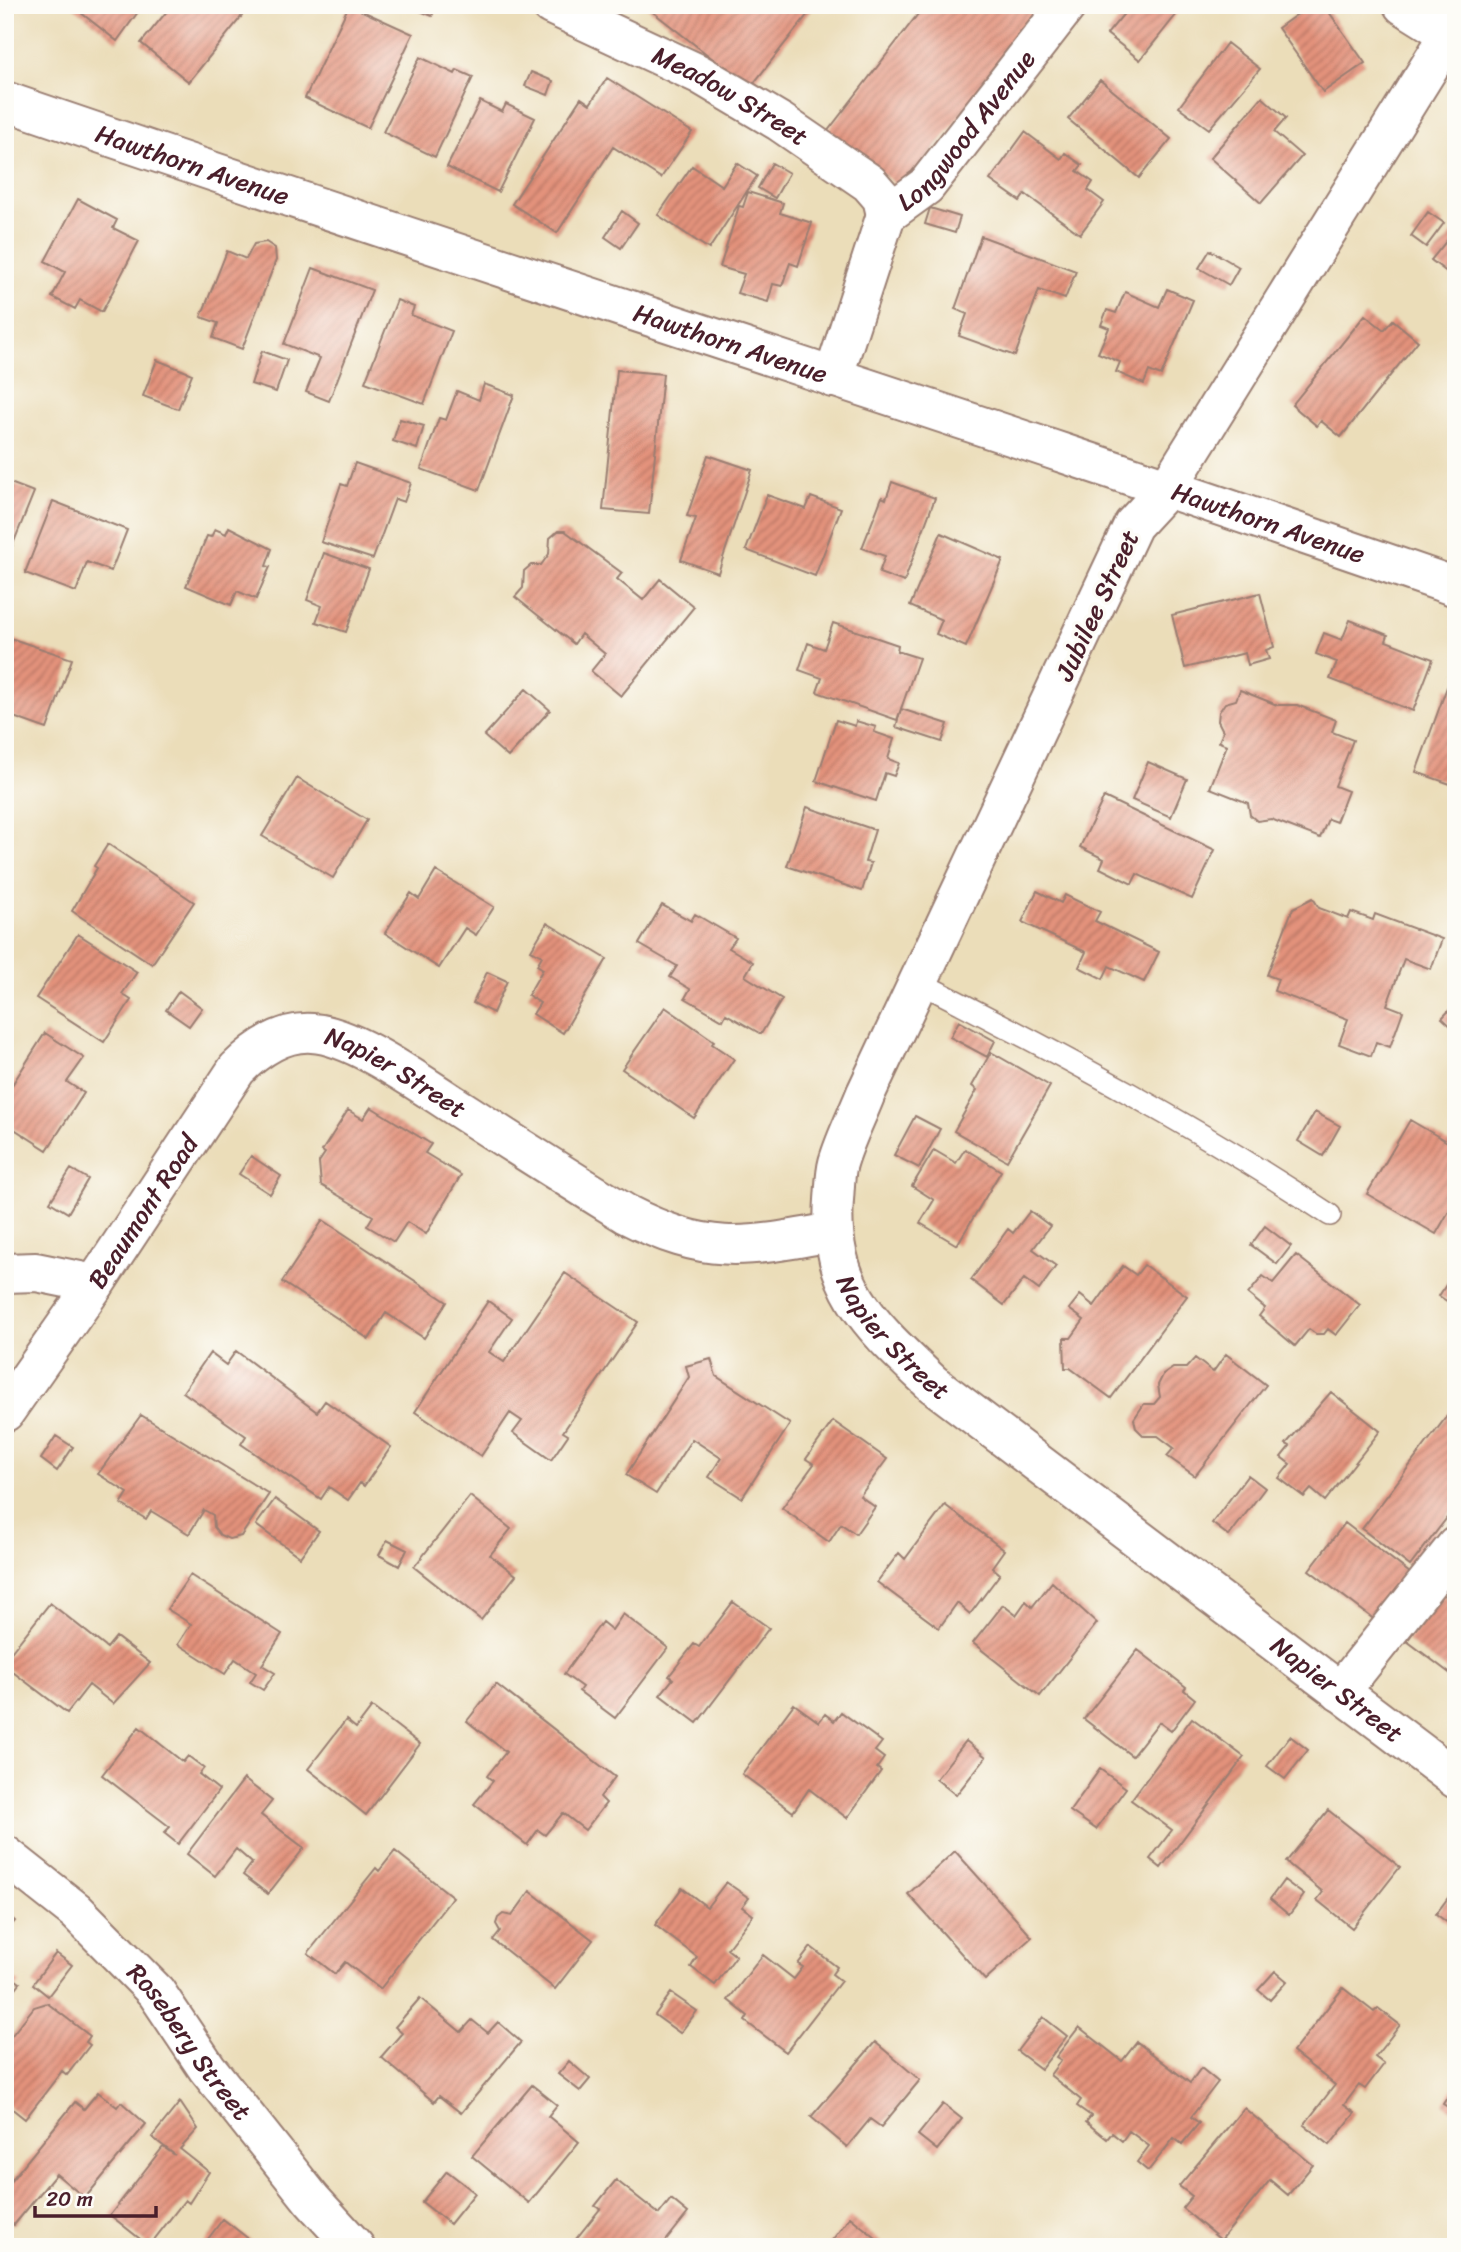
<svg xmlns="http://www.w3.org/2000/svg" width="1461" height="2252" viewBox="0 0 1461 2252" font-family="Sriracha,sans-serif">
  <defs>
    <pattern id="building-hatch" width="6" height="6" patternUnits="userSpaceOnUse" patternTransform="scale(1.75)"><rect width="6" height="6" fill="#e3927b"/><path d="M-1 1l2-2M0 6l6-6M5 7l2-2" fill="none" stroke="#ba7765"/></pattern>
  </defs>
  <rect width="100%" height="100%" fill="#fdfcf7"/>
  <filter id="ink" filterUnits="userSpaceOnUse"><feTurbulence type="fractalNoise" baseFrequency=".0143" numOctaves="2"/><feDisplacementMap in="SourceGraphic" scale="14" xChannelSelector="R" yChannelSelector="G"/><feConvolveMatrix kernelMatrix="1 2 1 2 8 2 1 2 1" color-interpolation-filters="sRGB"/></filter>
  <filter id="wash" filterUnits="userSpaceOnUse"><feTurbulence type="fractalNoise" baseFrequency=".00686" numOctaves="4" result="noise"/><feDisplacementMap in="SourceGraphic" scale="28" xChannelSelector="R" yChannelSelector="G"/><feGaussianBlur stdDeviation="1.57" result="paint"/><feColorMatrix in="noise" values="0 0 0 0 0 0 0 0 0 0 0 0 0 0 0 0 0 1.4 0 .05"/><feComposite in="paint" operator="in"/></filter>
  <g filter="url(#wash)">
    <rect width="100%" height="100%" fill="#ebddb9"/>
    <g id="blocks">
      <path fill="url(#building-hatch)" d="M71,5H143L117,41Z
        M172,5H229L242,16L189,82L141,43Z
        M349,5L413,34L368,128L305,98Z
        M406,5H437L432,16Z
        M644,5H815L750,88Z
        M925,5H1045L903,190L827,132Z
        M1131,5H1184L1140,60L1107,34Z
        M1310,5H1324L1365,63L1323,92L1278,28Z
        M1227,43L1260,69L1209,129L1179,107Z
        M420,57L455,74L457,70L473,77L435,157L383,132Z
        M531,72L553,81L548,95L525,86Z
        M607,78L692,132L661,178L613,147L557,233L512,204L581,98L590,104Z
        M1100,80L1171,139L1139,178L1068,119Z
        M1262,97L1286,118L1274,132L1302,156L1261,203L1210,158Z
        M480,101L502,112L506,104L535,118L498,192L447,167Z
        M1025,132L1061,159L1065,153L1082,165L1077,171L1093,182L1088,190L1104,202L1080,234L1025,194L1020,201L990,180Z
        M737,163L757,176L709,249L658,215L692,166L722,186Z
        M772,163L789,173L775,198L758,188Z
        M748,192L783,203L780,213L812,223L798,266L790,263L782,286L773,284L768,302L737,293L744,274L720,267L739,206L743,207Z
        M78,199L117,220L113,228L139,241L102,312L80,300L75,309L52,297L65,272L45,261Z
        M930,208L960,217L955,233L925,224Z
        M622,211L638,223L621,248L605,237Z
        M1428,212L1444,223L1426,247L1411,236Z
        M1456,229V279L1431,260Z
        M981,236L1076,271L1065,299L1039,290L1015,356L959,336L967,314L955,309Z
        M266,242L275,248L276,260L242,349L213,338L218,323L201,317L227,251L246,259L254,244Z
        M1210,250L1239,267L1229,285L1199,268Z
        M313,268L372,290L329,401L306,392L320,358L284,344Z
        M1167,289L1193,300L1161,376L1149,371L1144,384L1116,372L1120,362L1098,353L1109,328L1101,325L1107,310L1116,313L1125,292L1159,307Z
        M397,300L414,307L411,315L452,331L424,404L365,382Z
        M1365,315L1384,330L1393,320L1418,341L1341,437L1321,421L1317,426L1292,405Z
        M262,351L287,360L276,392L251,384Z
        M157,360L192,374L178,409L143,396Z
        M617,370L663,374L649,514L603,510Z
        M484,384L514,395L479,490L421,469L439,418L446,420L457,391L479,400Z
        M400,419L424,426L417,449L393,441Z
        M708,455L752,470L718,573L681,560L696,518L687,516Z
        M355,463L411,483L404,502L395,499L373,559L321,542L341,484L347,486Z
        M5,481L34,492L5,564Z
        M892,482L935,498L904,582L879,573L885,556L862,548L882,497L886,499Z
        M767,495L806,509L811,497L841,508L815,576L746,550Z
        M53,501L127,530L111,571L87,562L76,592L25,573Z
        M229,527L272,549L266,566L270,567L256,599L237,591L231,605L186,586L207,536L211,537L215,529L226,534Z
        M558,531H565L622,573L617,579L643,600L660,579L694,607L621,696L591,671L605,654L581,634L574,644L515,597L523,588L524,571L531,565H541L549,554L550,538Z
        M941,533L1003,560L966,647L936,634L942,620L910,606Z
        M324,553L369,569L346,632L316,622L322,606L307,600Z
        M1260,593L1274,647L1266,650L1269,659L1248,665L1245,653L1185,668L1172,615Z
        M1350,620L1388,635L1386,641L1433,659L1413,711L1330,679L1337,662L1316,654L1324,633L1342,640Z
        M833,623L898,645L897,651L919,658L897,720L817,692L822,678L799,670L808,643L824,649Z
        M13,639L72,659L47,729L5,714V657Z
        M1447,687L1456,691V786L1416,772Z
        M526,689L550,710L508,757L484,736Z
        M1240,690L1277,705H1297L1336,720L1332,732L1353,740L1335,786L1348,791L1336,822L1328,819L1320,838L1271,819L1257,821L1250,815L1248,803L1210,788L1227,745L1219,742L1223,731L1218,721L1219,712L1225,703L1236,700Z
        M901,709L948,724L942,742L896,727Z
        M836,720L855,726L856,721L876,727L874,732L894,739L888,759L899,763L894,776L885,773L876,801L816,781Z
        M1148,762L1187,779L1171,817L1132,800Z
        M297,778L367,820L333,878L262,836Z
        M1104,797L1215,850L1192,899L1137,874L1132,884L1100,868L1104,859L1080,847Z
        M807,807L875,830L865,862L871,863L862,891L787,866Z
        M108,844L194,902L152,964L72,911L97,868L94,866Z
        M436,871L494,907L476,935L465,928L439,968L385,933L411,893L419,899Z
        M1037,891L1061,903L1065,895L1100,912L1095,921L1159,952L1144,982L1109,966L1103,979L1079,967L1086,952L1022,922Z
        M1313,898L1319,908L1348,919L1351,912L1373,920L1375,914L1442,939L1431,969L1404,959L1387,1005L1403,1011L1390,1047L1376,1042L1371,1056L1339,1044L1348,1019L1274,991L1278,979L1267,975L1293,908Z
        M662,905L691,921L695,914L736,938L729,948L753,962L745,976L782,999L761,1034L726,1014L723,1020L685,998L690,989L670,977L677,966L639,944Z
        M547,923L607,959L563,1033L533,1014L540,1003L528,995L543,969L537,965L542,956L531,950Z
        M78,934L137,972L122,994L131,1000L104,1042L36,998Z
        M487,972L507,981L493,1013L473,1003Z
        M179,991L202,1008L189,1026L166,1010Z
        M1456,1003V1031L1442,1018Z
        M665,1007L714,1041L712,1044L734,1059L694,1118L622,1069Z
        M959,1021L995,1041L987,1057L950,1037Z
        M45,1033L84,1058L67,1082L84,1093L47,1150L5,1123V1096Z
        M991,1052L1050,1086L1007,1161L954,1131L977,1090L972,1086Z
        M371,1107L431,1144L425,1153L461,1175L426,1234L407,1222L394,1242L367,1226L373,1216L321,1185L319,1162L325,1153L322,1151L348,1110L363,1119Z
        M1315,1112L1340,1126L1323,1156L1298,1141Z
        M915,1116L940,1129L919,1168L894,1155Z
        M1410,1120L1456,1147V1199L1436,1234L1367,1194Z
        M965,1149L1001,1171L957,1245L920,1223L934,1200L912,1186L934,1150L956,1163Z
        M251,1156L281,1176L270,1194L239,1174Z
        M71,1169L88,1179L68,1213L50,1202Z
        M1030,1211L1050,1226L1033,1249L1056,1266L1039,1290L1024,1279L1004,1305L971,1280L1008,1229L1013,1233Z
        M323,1220L447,1302L424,1338L386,1313L369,1339L282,1282Z
        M1265,1226L1291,1246L1277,1264L1251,1245Z
        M1296,1255L1360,1305L1336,1335L1328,1329L1324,1334H1316L1309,1329L1295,1346L1259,1316L1265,1308L1248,1294L1263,1276L1273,1283Z
        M1144,1265L1187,1296L1111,1398L1070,1368H1065L1064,1338H1071L1084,1320L1069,1309L1080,1295L1094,1306L1123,1266L1136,1275Z
        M1456,1269V1307L1439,1296Z
        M565,1273L638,1322L563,1432L568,1435L551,1460L513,1433L522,1421L510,1413L481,1456L415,1412L488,1301L512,1318L489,1352L504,1362Z
        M236,1351L317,1412L325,1401L391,1447L364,1486L360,1483L348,1500L329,1487L321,1499L241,1444L246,1436L183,1392L210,1353L226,1365Z
        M1226,1354L1266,1385L1195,1476L1167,1456L1174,1448L1158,1436H1144L1136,1428L1134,1419L1144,1404H1154L1160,1397L1158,1385L1163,1375L1173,1368H1186L1195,1358L1213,1372Z
        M711,1359L716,1376L790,1424L742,1498L709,1477L721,1458L692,1439L656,1494L626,1475L689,1377L686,1366Z
        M1331,1392L1380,1431L1325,1501L1311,1489L1304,1497L1279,1478L1290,1464L1281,1457L1290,1446L1286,1444Z
        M1456,1404V1506L1410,1566L1362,1529Z
        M141,1415L269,1494L241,1536L229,1539L220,1535L214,1527L213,1515L204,1510L189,1534L151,1511L146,1519L121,1504L128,1493L98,1474Z
        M833,1421L887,1459L860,1496L875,1507L856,1534L841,1524L829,1542L782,1508L814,1464L806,1459Z
        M56,1436L73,1447L57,1471L41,1459Z
        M1248,1475L1265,1488L1229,1536L1212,1523Z
        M470,1496L511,1529L490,1555L516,1575L481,1620L414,1567Z
        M275,1499L319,1531L300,1557L256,1525Z
        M945,1505L1004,1550L992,1567L1000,1574L970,1614L957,1603L939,1628L877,1582L899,1553L905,1559Z
        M1345,1523L1415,1577L1379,1623L1309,1570Z
        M387,1540L407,1550L399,1566L379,1555Z
        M190,1575L282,1634L262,1665L275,1673L263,1690L250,1682L256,1673L235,1659L225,1674L178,1644L191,1624L167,1609Z
        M1052,1582L1097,1623L1040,1696L973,1643L1003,1605L1016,1615L1026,1601L1032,1607Z
        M1442,1594L1456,1604V1678L1407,1641Z
        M733,1602L769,1628L697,1723L660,1695L673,1679L669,1676L694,1644L699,1647Z
        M50,1603L107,1648L116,1637L150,1663L113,1704L89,1685L67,1713L5,1666V1660Z
        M623,1614L668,1648L615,1718L579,1691L582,1687L564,1674L602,1622L612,1630Z
        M1138,1650L1186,1687L1184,1690L1195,1699L1171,1731L1159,1722L1132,1756L1084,1719Z
        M496,1684L615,1777L600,1797L606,1803L585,1830L563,1813L545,1835L538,1830L527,1845L474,1804L493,1781L487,1776L506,1752L467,1721Z
        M794,1704L819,1722L825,1714L834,1721L841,1712L882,1742L875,1751L884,1758L877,1768L881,1771L847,1818L809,1789L793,1812L742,1774Z
        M372,1707L420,1744L366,1815L308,1769L346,1720L356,1728Z
        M1192,1718L1244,1757L1161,1868L1150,1859L1172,1830L1131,1800Z
        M139,1727L183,1762L188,1756L204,1768L199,1774L219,1790L178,1844L164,1833L170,1827L102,1775Z
        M1290,1736L1308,1750L1285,1779L1267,1766Z
        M966,1741L986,1757L956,1795L936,1779Z
        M1100,1769L1126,1788L1096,1829L1070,1811Z
        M244,1779L272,1801L261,1815L304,1848L268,1894L243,1875L252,1863L236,1849L215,1876L187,1854Z
        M1328,1810L1400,1867L1352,1928L1317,1900L1323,1892L1286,1862Z
        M395,1851L453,1897L380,1989L345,1962L335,1974L308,1953L376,1868L379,1871Z
        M955,1851L1032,1937L985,1980L908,1894Z
        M1284,1880L1304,1895L1289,1915L1270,1899Z
        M726,1882L749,1898L742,1907L753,1915L727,1949L736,1956L715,1985L691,1967L697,1957L655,1925L682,1888L707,1907Z
        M1456,1887V1929L1436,1914Z
        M530,1891L593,1940L555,1989L493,1940L500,1931L496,1924L498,1918L503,1914L512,1916Z
        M5,1912L15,1921L5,1933Z
        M811,1947L837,1967L832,1974L841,1981L786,2052L745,2021L748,2016L728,2000L763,1955L794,1979L803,1967L798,1964Z
        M56,1953L72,1965L48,1996L33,1984Z
        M1275,1971L1287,1981L1270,2000L1258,1990Z
        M5,1972L20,1983L5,2002Z
        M1343,1988L1374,2012L1378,2008L1400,2025L1375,2057L1384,2064L1365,2089L1359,2085L1344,2105L1355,2113L1330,2145L1304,2125L1335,2085L1293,2052Z
        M671,1993L697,2011L680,2033L655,2015Z
        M420,1998L461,2032L472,2020L488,2033L498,2022L521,2042L461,2113L439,2096L434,2102L381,2057L402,2033L395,2027Z
        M47,2003L90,2036L86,2042L90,2045L67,2075L62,2071L25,2119L5,2103V2044L34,2007Z
        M1043,2017L1067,2036L1041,2069L1017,2051Z
        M1079,2027L1122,2061L1137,2042L1190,2083L1201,2068L1218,2082L1191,2117L1199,2123L1182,2144L1174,2138L1148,2171L1137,2162L1149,2146L1129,2131L1122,2141L1112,2133L1107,2139L1086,2122L1091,2116L1077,2106L1081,2100L1050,2075L1061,2060L1056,2057Z
        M875,2042L920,2080L881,2127L870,2119L847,2147L811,2117Z
        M569,2061L590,2079L580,2091L558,2074Z
        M1456,2084V2112L1443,2104Z
        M532,2085L557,2105L548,2116L579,2142L529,2203L472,2156Z
        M98,2092L117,2107L121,2102L146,2124L85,2198L56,2174L14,2225L5,2218V2188L75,2102L84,2109Z
        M180,2102L198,2129L180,2149L209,2172L189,2203L185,2200L149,2246L110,2215L163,2147L175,2155L152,2137Z
        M943,2104L962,2119L937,2150L918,2135Z
        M1244,2108L1313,2165L1288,2195L1270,2180L1221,2240L1182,2208L1192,2196L1179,2186Z
        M447,2171L475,2193L450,2224L422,2202Z
        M616,2180L659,2214L671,2199L688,2213L661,2247H575L572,2244L600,2209L595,2206Z
        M850,2217L887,2247H827Z
        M223,2219L259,2247H202Z"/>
    </g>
  </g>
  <g filter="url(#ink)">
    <use href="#blocks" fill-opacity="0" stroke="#9a7e72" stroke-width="2"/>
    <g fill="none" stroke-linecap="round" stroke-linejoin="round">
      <defs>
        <path id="service" d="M919,982C1060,1054 1198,1127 1330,1215"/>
        <g id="minor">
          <path id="s1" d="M551,5L699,74L780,122L869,183L882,198L886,215"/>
          <path id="s2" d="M1456,24L1168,487L1133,525L866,1093C857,1116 845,1139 838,1163C835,1174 835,1188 834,1200C827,1289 874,1328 933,1384L1456,1779"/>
          <path id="s3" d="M833,378L886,215L926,186L1067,5"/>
          <path d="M5,1273L36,1272L95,1284"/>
          <path id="s4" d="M5,1412L95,1284L237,1069C257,1049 282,1031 312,1033C355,1035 426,1088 463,1111C517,1146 571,1180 626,1214C708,1256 744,1248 832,1232"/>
          <path d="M1340,1692L1456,1546"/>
          <path id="s5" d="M5,1855L76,1911L156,1992L207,2068L312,2200L355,2247"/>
        </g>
        <g id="tertiary">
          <path d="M1403,5L1456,38"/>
          <path id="s6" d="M5,101C488,267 974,419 1456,587"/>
        </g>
      </defs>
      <use href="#service" stroke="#9a7e72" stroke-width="24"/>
      <use href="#minor" stroke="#9a7e72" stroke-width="42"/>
      <use href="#tertiary" stroke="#9a7e72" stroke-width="42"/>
      <use href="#service" stroke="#fff" stroke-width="21"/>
      <use href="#minor" stroke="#fff" stroke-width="38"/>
      <use href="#tertiary" stroke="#fff" stroke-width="38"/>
    </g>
  </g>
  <g text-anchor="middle" stroke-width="7" stroke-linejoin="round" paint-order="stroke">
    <g font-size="26" fill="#4a1f2b" stroke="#fdfcf7">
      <text dy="9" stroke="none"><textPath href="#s1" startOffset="201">Meadow Street</textPath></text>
      <text dy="9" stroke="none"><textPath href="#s3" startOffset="289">Longwood Avenue</textPath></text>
      <text dy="9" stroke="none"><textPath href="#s6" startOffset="198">Hawthorn Avenue</textPath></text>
      <text dy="9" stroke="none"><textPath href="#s6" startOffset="765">Hawthorn Avenue</textPath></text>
      <text dy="9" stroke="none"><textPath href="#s6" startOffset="1332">Hawthorn Avenue</textPath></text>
      <text transform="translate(1097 605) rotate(-65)" y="9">Jubilee Street</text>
      <text dy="9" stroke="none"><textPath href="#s4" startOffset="593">Napier Street</textPath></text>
      <text dy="9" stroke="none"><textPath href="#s4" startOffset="243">Beaumont Road</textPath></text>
      <text dy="9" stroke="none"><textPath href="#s2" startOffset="1494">Napier Street</textPath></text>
      <text dy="9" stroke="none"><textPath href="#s2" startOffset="2062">Napier Street</textPath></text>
      <text dy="9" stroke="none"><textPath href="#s5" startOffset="264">Rosebery Street</textPath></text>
    </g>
  </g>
  <rect width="1461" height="2252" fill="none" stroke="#fdfcf7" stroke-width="28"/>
  <path d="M35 2206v10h121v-10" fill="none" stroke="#4a1f2b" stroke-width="3.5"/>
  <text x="46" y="2206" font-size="21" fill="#4a1f2b" stroke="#fdfcf7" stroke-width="5" paint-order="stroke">20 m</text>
</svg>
